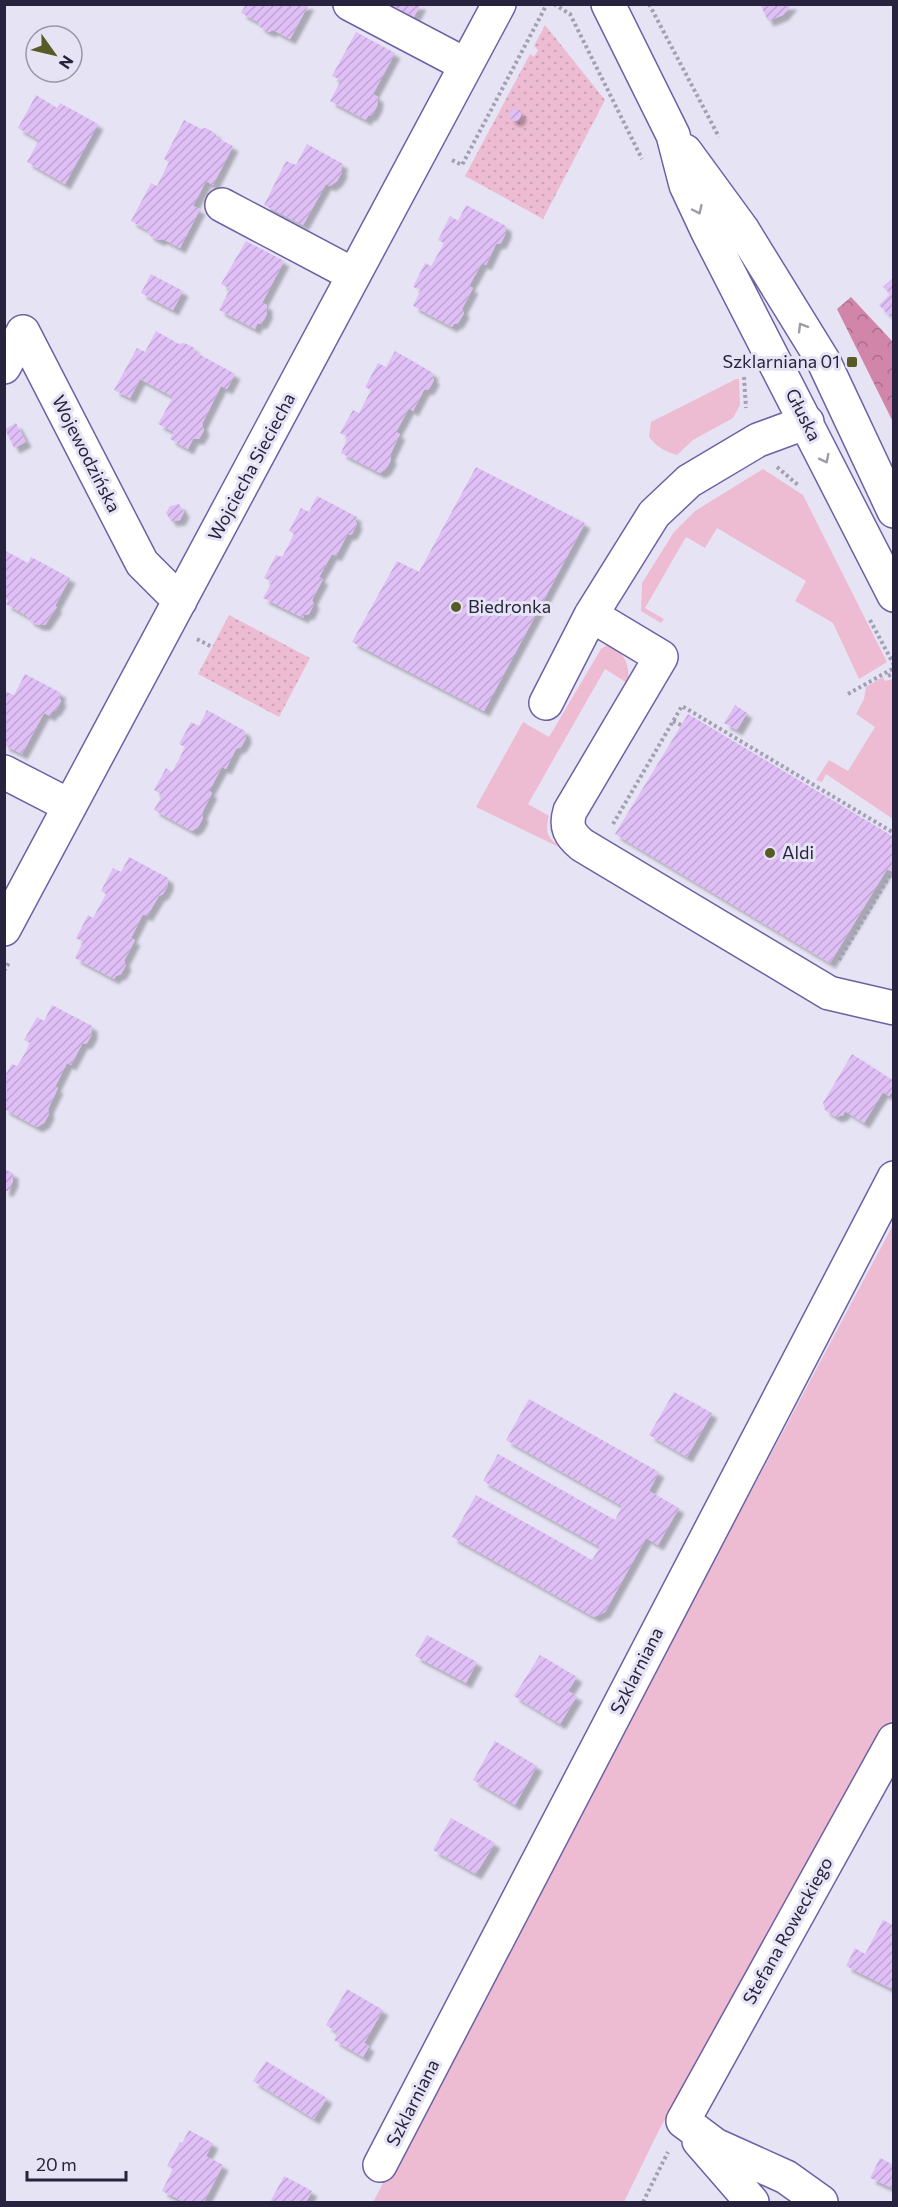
<svg xmlns="http://www.w3.org/2000/svg" width="898" height="2207" viewBox="0 0 898 2207" font-family="Commissioner,sans-serif">
  <defs>
    <pattern id="forest-crowns" width="20" height="18" patternUnits="userSpaceOnUse" patternTransform="scale(1.5)"><rect width="20" height="18" fill="#d186a9"/><path d="M2 6a3 3 0 1 1 6 0M12 15a3 3 0 1 1 6 0" fill="none" stroke="#aa6d8b"/></pattern>
    <pattern id="park-dots" width="8" height="8" patternUnits="userSpaceOnUse" patternTransform="scale(1.5)"><rect width="8" height="8" fill="#edbcd2"/><path d="M2 2h.1M6 6h.1" fill="none" stroke="#cba1b5" stroke-width="1.8" stroke-linecap="round"/></pattern>
    <pattern id="building-hatch" width="6" height="6" patternUnits="userSpaceOnUse" patternTransform="scale(1.5)"><rect width="6" height="6" fill="#dfbff6"/><path d="M-1 1l2-2M0 6l6-6M5 7l2-2" fill="none" stroke="#bfa4d4"/></pattern>
    <filter id="shadow"><feDropShadow dx="5.5" dy="5.5" stdDeviation="1.5" flood-color="#0004"/></filter>
  </defs>
  <rect width="100%" height="100%" fill="#e6e4f4"/>
  <path fill="#edbcd2" d="M736,379H739L740,405L733,418L693,440L677,455C664,451 657,447 649,437L651,422Z
    M763,469L803,495L887,662L859,679L833,623L795,601L806,581L717,528L705,548L686,537L645,608L664,619L661,623L641,611L642,583L674,532L695,511Z
    M607,645C623,649 632,667 627,683L605,669L528,804L549,816C543,837 551,840 567,851L476,807L523,722L549,737L601,649Z
    M883,677L885,681L893,679V819L826,774L822,782L816,780L829,760L848,771L875,727L856,714L864,699L866,687Z
    M893,1225V1718L659,2130L624,2202H373Z"/>
  <path fill="url(#forest-crowns)" d="M851,297L893,342V422L837,309Z"/>
  <path fill="url(#park-dots)" d="M545,25L605,100L543,219L465,176L530,54L534,57L538,50L534,46Z
    M229,615L310,658L279,717L198,674Z"/>
  <path fill="url(#building-hatch)" filter="url(#shadow)" d="M246,4H309L290,39L273,30L269,32L260,27L258,22L241,13Z
    M389,4H421L414,17Z
    M760,4H792L783,15L768,21Z
    M356,32L395,53L373,94L378,97L377,106L372,115L368,116L366,120L330,101L341,80L332,76Z
    M36,95L57,108L60,103L98,124L65,184L27,162L39,140L18,128Z
    M509 115a6 6 0 1 1 12 0a6 6 0 1 1-12 0Z
    M184,120L201,129L206,128L215,133L217,138L233,146L213,185L206,181L193,206L200,209L180,248L163,239L158,240L149,235L147,230L131,221L151,183L157,186L169,162L164,159Z
    M307,144L343,164L341,168L342,172L337,181L330,186L326,184L303,225L264,205L286,161L296,165Z
    M466,205L506,226V233L501,243L496,244L486,265L482,263L469,286L473,288L462,309L464,313L458,323L454,324L452,327L413,306L421,290L413,287L425,263L431,266L438,254L444,243L438,240L450,216L458,221Z
    M246,241L284,261L262,303L267,305V314L262,323L257,324L255,329L219,310L230,289L221,284Z
    M151,274L183,291L173,310L141,293Z
    M894,277V320L879,305L890,294L883,287Z
    M156,331L179,344L184,343L193,347L195,352L235,374L227,389L221,386L202,424L204,430L199,439H193L188,449L170,439L174,432L158,424L173,397L140,379L130,398L114,390L137,348L145,352Z
    M395,351L433,373L432,376L434,380L429,389L424,390L413,411L409,408L396,432L400,434L390,455L391,460L386,469L380,473L341,453L348,437L340,433L353,410L359,413L371,390L365,387L378,363L386,367Z
    M16,423L26,442L14,448L5,429Z
    M476,467L585,523L484,711L352,642L397,561L419,572Z
    M317,496L357,517L355,520L357,524L352,534L347,535L336,556L332,554L319,577L323,579L312,600L314,604L309,614L304,615L303,618L263,598L272,582L264,578L276,555L282,557L288,546L294,534L289,531L301,508L309,512Z
    M179,504L184,512L180,520L171,521L166,513L170,506Z
    M4,550L28,563L31,557L70,578L55,606L57,607L45,625H38L29,620L27,616L6,604L8,600L4,598Z
    M25,674L61,693L59,697L61,701L56,710L52,712L50,716L44,713L22,754L4,745V691L14,695Z
    M735,705L747,713L737,730L724,723Z
    M207,710L245,731L246,738L241,747L236,749L226,769L222,767L209,791L212,793L202,813L203,818L198,827L192,831L154,810L162,795L154,790L166,768L172,772L179,759L185,747L179,744L191,722L199,726Z
    M688,714L894,837V873L887,869L830,963L615,834Z
    M129,857L168,878V885L163,894L159,896L147,916L143,914L131,938L135,940L124,961L126,965L121,974L116,976L114,979L75,958L83,942L76,938L88,915L93,918L106,894L101,891L113,868L121,872Z
    M52,1005L92,1026V1034L87,1043L82,1044L71,1065L67,1063L55,1087L58,1088L48,1109L49,1114L44,1123L37,1127L4,1109V1096L7,1091L4,1089V1077L12,1064L17,1066L24,1055L30,1043L24,1040L37,1017L44,1021Z
    M852,1054L894,1081V1089L889,1096L883,1092L864,1123L845,1111L843,1115L836,1117L825,1110L823,1103Z
    M4,1169L13,1173V1181L8,1191H4Z
    M674,1392L712,1413L687,1457L649,1435Z
    M529,1399L659,1472L649,1491L679,1508L658,1545L646,1538L605,1612L594,1617L452,1537L476,1495L592,1560L600,1547L483,1481L498,1454L615,1520L622,1506L506,1440Z
    M427,1635L477,1662L466,1683L415,1656Z
    M540,1655L577,1677L568,1691L577,1696L560,1724L514,1696Z
    M495,1741L537,1766L515,1805L473,1780Z
    M451,1818L495,1843L476,1874L433,1850Z
    M883,1920L894,1926V1990L846,1966L855,1948L865,1954Z
    M347,1989L383,2010L364,2043L369,2046L363,2057L334,2040L338,2033L326,2025Z
    M266,2061L327,2098L314,2119L253,2081Z
    M189,2130L213,2143L206,2156L223,2165L204,2202H184L162,2191L173,2169L167,2166L180,2142L182,2143Z
    M880,2158L894,2165V2189L870,2178Z
    M284,2176L312,2191L306,2202H270Z"/>
  <g fill="none" stroke-linecap="round" stroke-linejoin="round">
    <defs>
      <path id="minor" d="M350,4L466,65
        M608,4L673,135L686,185L708,232L894,595
        M685,151L742,229L824,362L894,511
        M222,205L354,275
        M23,332L142,563L180,601
        M4,367L23,332
        M591,615L661,657L570,811C565,827 570,835 582,845L829,993L894,1008
        M546,703L591,615L654,514L689,481L758,440L807,422
        M4,772L70,806
        M4,929L499,4
        M683,2121L894,1740
        M683,2121L715,2145L786,2177L821,2202
        M699,2141L752,2202
        M380,2165L894,1178"/>
    </defs>
    <use href="#minor" stroke="#6d61a5" stroke-width="36"/>
    <path stroke="#a3a0b4" stroke-width="4" stroke-dasharray="3 3" stroke-linecap="butt" d="M554,4L570,14L642,159
      M649,4L719,137
      M452,160L462,165L547,4
      M744,377L746,408
      M777,467L798,485
      M870,620L894,665
      M197,639L212,647
      M888,676L894,673
      M848,694L894,668
      M673,721L681,725
      M613,824L682,706L894,833
      M839,960L892,872
      M4,971L10,961
      M643,2202L668,2152"/>
    <use href="#minor" stroke="#fff" stroke-width="33"/>
  </g>
  <defs><path id="oneway-chevron" d="M-2-3.5L2.5 0L-2 3.5" fill="none" stroke-width="1.6" stroke-linecap="round" stroke-linejoin="round" transform="scale(1.5)"/></defs>
  <g stroke="#9e9ca8">
    <use href="#oneway-chevron" transform="translate(698 210) rotate(65)"/>
    <use href="#oneway-chevron" transform="translate(802 327) rotate(-121)"/>
    <use href="#oneway-chevron" transform="translate(825 459) rotate(63)"/>
  </g>
  <g fill="#585a27" stroke="#e6e4f4" stroke-width="2">
    <rect x="846" y="356" width="12" height="12" rx="3"/>
    <circle cx="456" cy="607" r="6"/>
    <circle cx="770" cy="853" r="6"/>
  </g>
  <g text-anchor="middle" stroke-width="6" stroke-linejoin="round" paint-order="stroke">
    <g font-size="18" fill="#27223e" stroke="#e6e4f4" text-anchor="start">
      <text x="840" y="368" text-anchor="end">Szklarniana 01</text>
      <text x="468" y="613">Biedronka</text>
      <text x="782" y="859">Aldi</text>
    </g>
    <g font-size="18" fill="#27223e" stroke="#e6e4f4">
      <text transform="translate(803 415) rotate(63)" y="6">Głuska</text>
      <text transform="translate(86 454) rotate(63)" y="6">Wojewodzińska</text>
      <text transform="translate(252 467) rotate(-62)" y="6">Wojciecha Sieciecha</text>
      <text transform="translate(637 1671) rotate(-63)" y="6">Szklarniana</text>
      <text transform="translate(788 1931) rotate(-61)" y="6">Stefana Roweckiego</text>
      <text transform="translate(413 2103) rotate(-63)" y="6">Szklarniana</text>
    </g>
  </g>
  <rect width="898" height="2207" fill="none" stroke="#27223e" stroke-width="12"/>
  <g transform="translate(54 54) rotate(124)"><circle r="28" fill="#e6e4f4" stroke="#9a96ab" stroke-width="1.5"/>
  <path d="M0-4.5L10 22L0 15L-10 22Z" fill="#585a27"/>
  <text y="-9" font-size="16" font-weight="bold" text-anchor="middle" fill="#27223e">N</text>
  </g>
  <path d="M27 2171v9h99v-9" fill="none" stroke="#27223e" stroke-width="3"/>
  <text x="36" y="2171" font-size="18" fill="#27223e" stroke="#e6e4f4" stroke-width="4.5" paint-order="stroke">20 m</text>
</svg>
